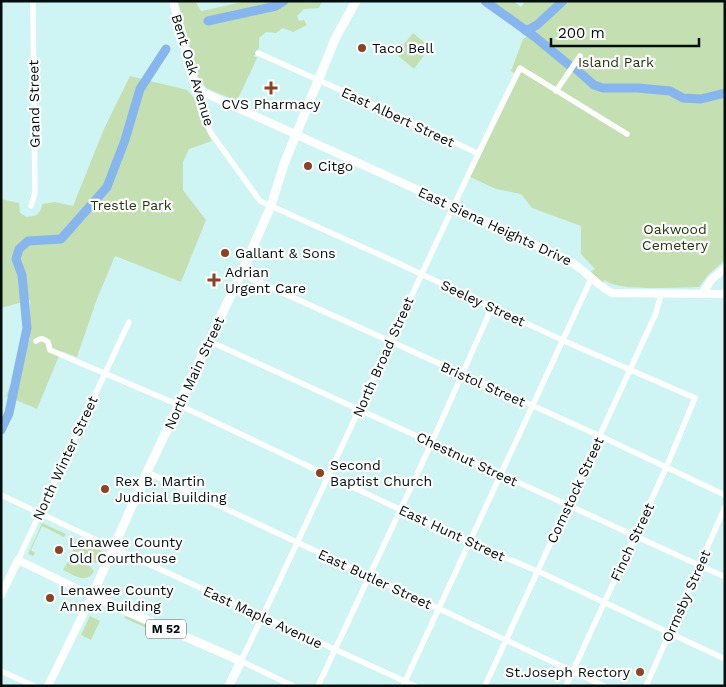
<svg xmlns="http://www.w3.org/2000/svg" width="726" height="687" viewBox="0 0 726 687" font-family="'Work Sans',sans-serif">
  <rect width="100%" height="100%" fill="#cef5f4"/>
  <path fill="#c4e0b2" d="M178,1H195L201,11L247,1H322L319,8L304,9L297,16L299,21L304,20L307,25L293,32L283,28L276,33L266,32L259,38V48L254,56L257,58L237,101L206,88L197,75Z
    M485,1H513L521,7L525,1H563L537,25L526,31Z
    M569,1H725V91L711,96L679,95C692,102 712,98 725,93V260L708,275L699,287C680,287 617,292 605,280L601,285L591,271L595,269L581,254V226L532,208L521,194L496,189L470,177L519,76L511,71L523,39L540,28Z
    M413,33L430,47L414,69L396,54Z
    M130,76L187,90L195,99L199,116L212,141L189,149L183,162V190L206,220L181,282L115,256L97,299L77,357L61,351L37,409L6,396L30,339V300L1,308V199L19,203L20,213L27,217L37,215L41,209L42,204L55,202L73,206L104,129Z
    M42,523L66,534L64,537L42,526L31,550L35,553L33,556L28,554Z
    M76,539L102,551L98,563L87,562L75,556L72,548Z
    M74,559C81,560 90,565 94,571C87,585 74,575 63,570L67,563Z
    M90,616L100,621L91,640L81,635Z
    M126,616L164,633L165,636L124,618Z"/>
  <g fill="none" stroke-linecap="round" stroke-linejoin="round">
    <path stroke="#87b5ed" stroke-width="9" d="M485,1L535,37L569,65
      M208,21L276,6L284,1
      M526,31L537,25L563,1
      M577,70L594,85L603,88H638L670,91L683,98L701,99L725,93
      M1,430L9,413L27,328L22,275L16,259L19,249L28,241L61,239L107,187L125,140L140,89L166,49"/>
    <path stroke="#fff" stroke-width="5.5" d="M258,53L385,110L477,153
      M198,88L201,109L211,133L260,201L387,258L562,340L695,398L666,468L566,686
      M556,91L580,56
      M31,206L35,193L33,1
      M241,274L600,436L725,495
      M36,341C41,338 43,338 48,342L50,350L179,405L469,542L544,574L725,659
      M209,341L725,577
      M147,472L604,686
      M1,495L120,551L415,686
      M18,560L129,322
      M1,671L34,686
      M293,686L241,661C336,465 423,264 520,68L627,134
      M318,686L432,442L492,307
      M403,686L591,279
      M485,686L656,313L661,294
      M646,686L725,507"/>
    <path stroke="#fff" stroke-width="8" d="M173,1L193,79L198,88L209,95L453,206L571,262C586,271 596,285 612,293L725,294
      M702,294L711,280L725,268
      M1,595L18,560L92,596L48,686"/>
    <path stroke="#fff" stroke-width="9" d="M229,686L241,661L92,596L147,472L241,274L271,206L284,164L336,37L356,1"/>
  </g>
  <g fill="#8c4324" stroke="#fff" stroke-width="2">
    <circle cx="362" cy="48" r="5"/>
    <path d="M268.5 80.5h5v5h5v5h-5v5h-5v-5h-5v-5h5z"/>
    <circle cx="308" cy="166" r="5"/>
    <circle cx="225" cy="253" r="5"/>
    <path d="M211.5 272.5h5v5h5v5h-5v5h-5v-5h-5v-5h5z"/>
    <circle cx="320" cy="473" r="5"/>
    <circle cx="105" cy="489" r="5"/>
    <circle cx="59" cy="550" r="5"/>
    <circle cx="50" cy="598" r="5"/>
    <circle cx="640" cy="672" r="5"/>
  </g>
  <g text-anchor="middle" stroke-width="4.5" stroke-linejoin="round" paint-order="stroke">
    <rect fill="#fff" stroke="#4e5656" stroke-width="1" x="146" y="619.5" width="40" height="19" rx="4"/>
    <g font-size="12" font-weight="bold" fill="#020e0e">
      <text x="166" y="633">M 52</text>
    </g>
    <g font-size="14" fill="#020e0e" stroke="#fff" text-anchor="start">
      <text x="372" y="53">Taco Bell</text>
      <text x="271" y="109" text-anchor="middle">CVS Pharmacy</text>
      <text x="318" y="171">Citgo</text>
      <text x="235" y="258">Gallant &amp; Sons</text>
      <text x="225" y="277">Adrian<tspan x="225" dy="16">Urgent Care</tspan></text>
      <text x="330" y="470">Second<tspan x="330" dy="16">Baptist Church</tspan></text>
      <text x="115" y="486">Rex B. Martin<tspan x="115" dy="16">Judicial Building</tspan></text>
      <text x="69" y="547">Lenawee County<tspan x="69" dy="16">Old Courthouse</tspan></text>
      <text x="60" y="595">Lenawee County<tspan x="60" dy="16">Annex Building</tspan></text>
      <text x="630" y="677" text-anchor="end">St.Joseph Rectory</text>
    </g>
    <g font-size="14" fill="#21390d" stroke="#fff">
      <text x="616" y="67">Island Park</text>
      <text x="131" y="210">Trestle Park</text>
      <text x="675" y="234">Oakwood<tspan x="675" dy="16">Cemetery</tspan></text>
    </g>
    <g font-size="14" fill="#020e0e" stroke="#fff">
      <text transform="translate(193 70) rotate(73)" y="5">Bent Oak Avenue</text>
      <text transform="translate(34 104) rotate(-91)" y="5">Grand Street</text>
      <text transform="translate(398 117) rotate(25)" y="5">East Albert Street</text>
      <text transform="translate(495 226) rotate(25)" y="5">East Siena Heights Drive</text>
      <text transform="translate(483 303) rotate(25)" y="5">Seeley Street</text>
      <text transform="translate(383 357) rotate(-66)" y="5">North Broad Street</text>
      <text transform="translate(194 373) rotate(-65)" y="5">North Main Street</text>
      <text transform="translate(483 384) rotate(24)" y="5">Bristol Street</text>
      <text transform="translate(65 458) rotate(-65)" y="5">North Winter Street</text>
      <text transform="translate(467 459) rotate(25)" y="5">Chestnut Street</text>
      <text transform="translate(575 490) rotate(-65)" y="5">Comstock Street</text>
      <text transform="translate(452 533) rotate(25)" y="5">East Hunt Street</text>
      <text transform="translate(632 542) rotate(-65)" y="5">Finch Street</text>
      <text transform="translate(375 579) rotate(25)" y="5">East Butler Street</text>
      <text transform="translate(686 596) rotate(-66)" y="5">Ormsby Street</text>
      <text transform="translate(263 617) rotate(25)" y="5">East Maple Avenue</text>
    </g>
  </g>
  <rect width="726" height="687" fill="none" stroke="#020e0e" stroke-width="5"/>
  <path d="M551 38v8h148v-8" fill="none" stroke="#020e0e" stroke-width="2.5"/>
  <text x="558" y="38" font-size="15" fill="#020e0e" stroke="#ffffff" stroke-width="4" paint-order="stroke">200 m</text>
</svg>
